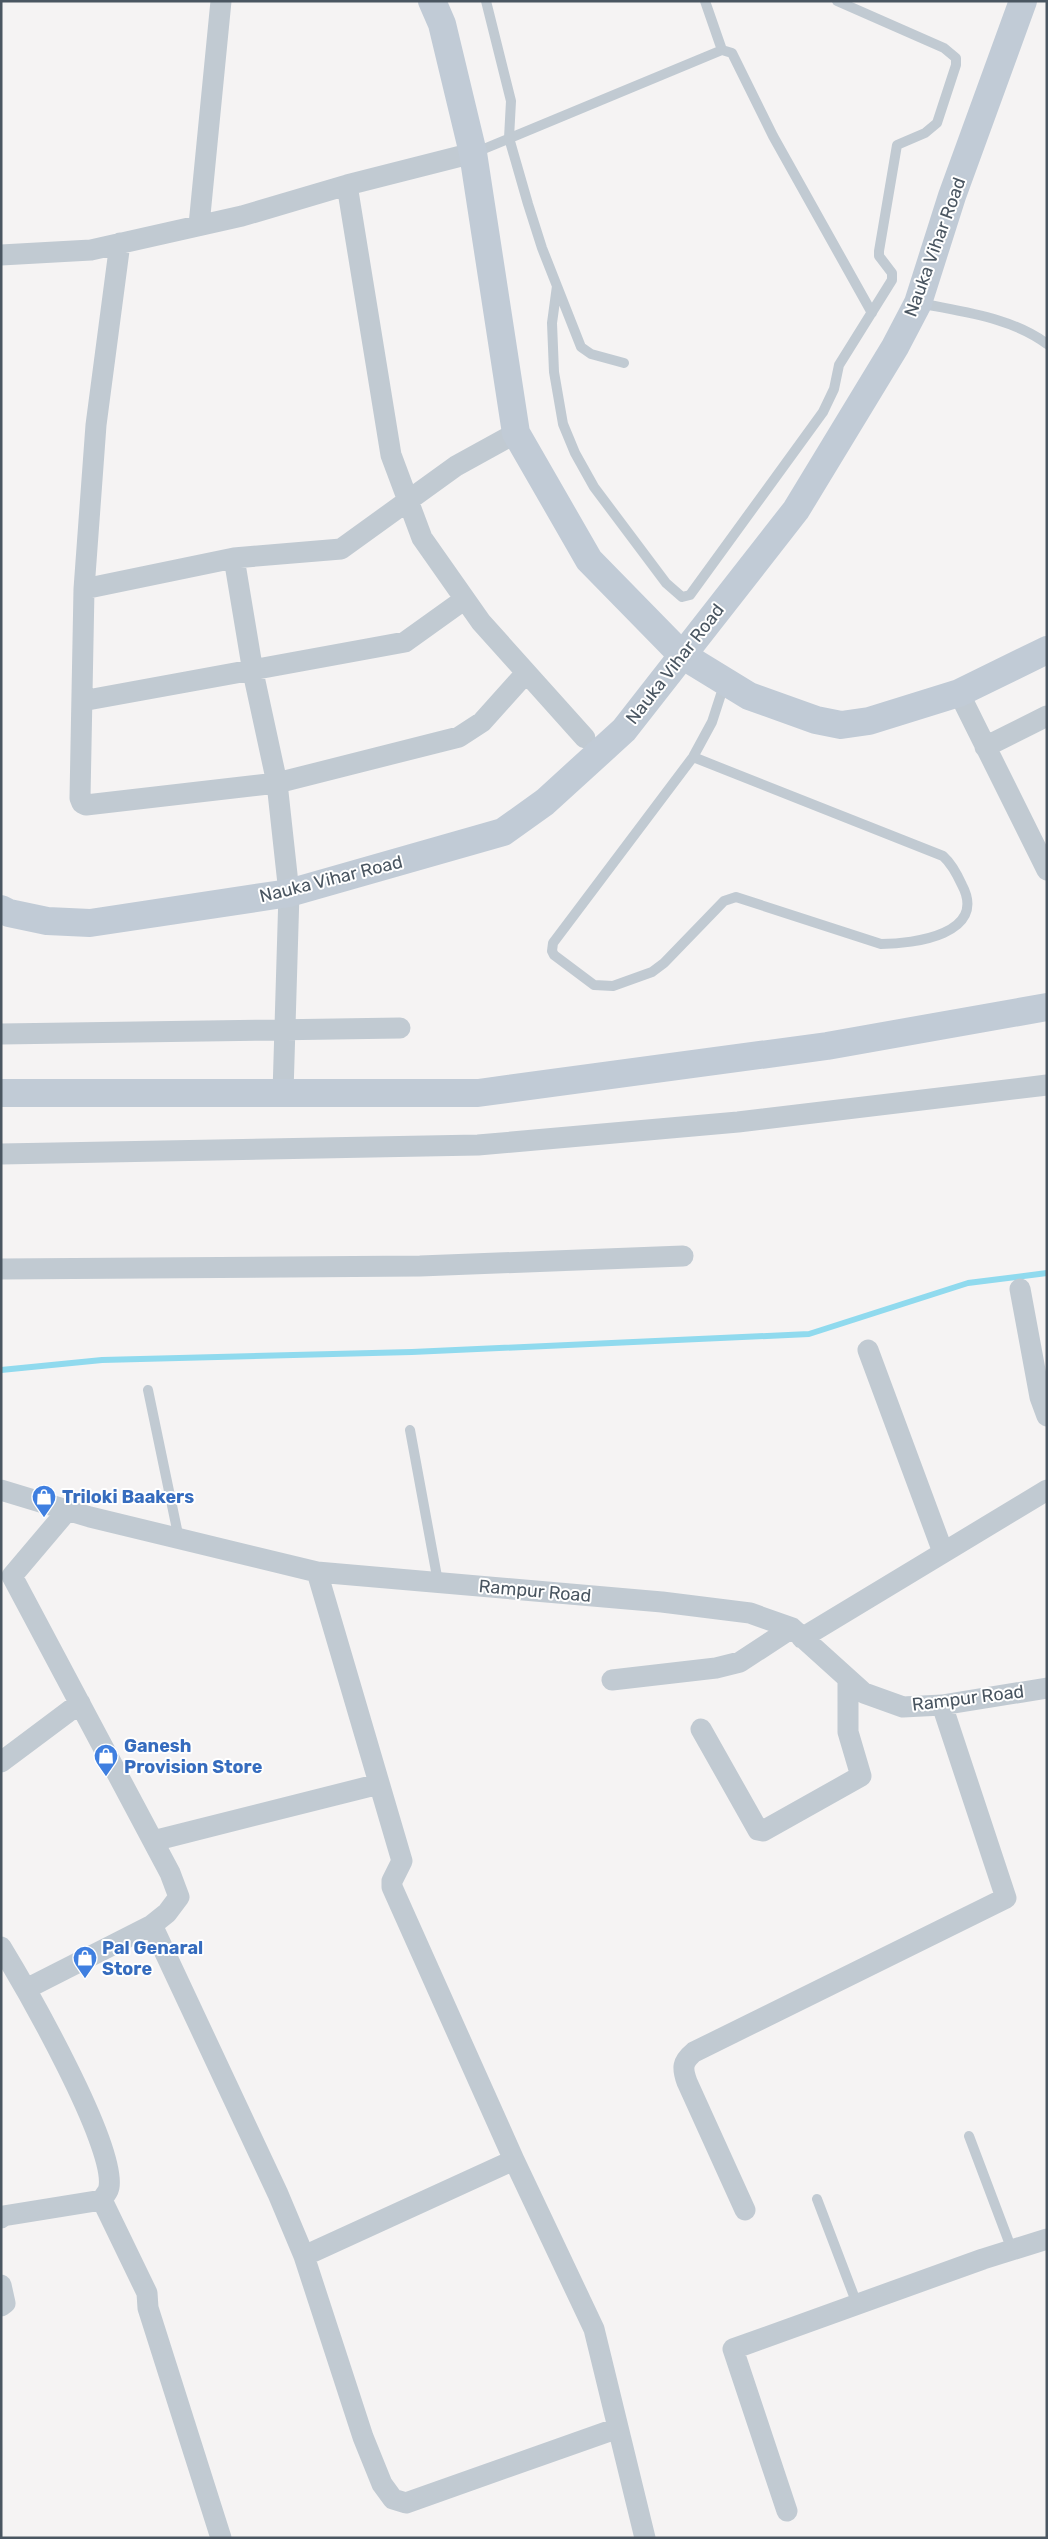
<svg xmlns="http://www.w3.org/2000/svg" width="1048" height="2539" viewBox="0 0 1048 2539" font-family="Rubik,sans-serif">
  <rect width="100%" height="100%" fill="#f5f3f3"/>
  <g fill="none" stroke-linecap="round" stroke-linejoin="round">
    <path stroke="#90daee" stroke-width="6" d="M1,1370L102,1360L412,1352L809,1334L968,1283L1047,1273"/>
    <path stroke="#c1cad2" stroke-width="10" d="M486,1L511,101L509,138L528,204L542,248L581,347L591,354L624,363
      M705,1L722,50
      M474,153L722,50L732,53L773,136L872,313
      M557,286L552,323L554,372L563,424L575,453L594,487L666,583L682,597L690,595L823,412L834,389L839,365L892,280V273L879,256V251L897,145L925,133L937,123L956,65V58L944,48L837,1
      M919,303C962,312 1011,317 1047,344
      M693,757L943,856C952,864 957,874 962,885C988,934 914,944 881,944L736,897L724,901L664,963L652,972L613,986L594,985L554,955L552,951L553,943L693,757L712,722L725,682
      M148,1390L179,1539
      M410,1430L438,1582
      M969,2136L1012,2250
      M817,2199L857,2304"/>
    <path stroke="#c1cad2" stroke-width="21" d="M347,185L391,455L422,538L481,622L585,738
      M199,225L221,1
      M120,243L96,425L84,589L234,558L341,549L456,466L516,433
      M1,255L91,250L242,216L347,185L473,153
      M234,558L253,672L277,783L289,893L283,1093
      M84,589L80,798L82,803L86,805L277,783L459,737L482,722L526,673
      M959,693L1047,870
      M82,701L405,642L465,599
      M985,747L1047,716
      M1,1034L400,1028
      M1,1154L478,1145L738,1122L1047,1085
      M1,1269L420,1266L683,1256
      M1020,1289L1040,1397L1047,1416
      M868,1350L943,1552
      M1,1490L90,1517L317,1572L662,1602L750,1613L792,1628L864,1693L903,1707L942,1705L1047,1688
      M67,1511L12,1576L170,1873L179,1897L167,1913L152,1925L278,2194L304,2256L514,2160L594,2329L645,2538
      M317,1572L402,1861L392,1881V1887L514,2160
      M802,1638L1047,1490
      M612,1680L716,1668L740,1662L792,1628
      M701,1729L758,1830L763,1831L861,1776L848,1732V1679
      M1,1762L80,1703
      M153,1841L379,1784
      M1,1947C26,1988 116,2145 109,2187C109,2191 104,2196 102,2200L3,2216L1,2218
      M26,1989L152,1925
      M102,2200L147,2293L148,2308L221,2538
      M745,2210L687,2082C682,2068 682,2062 694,2052L1006,1898L942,1705
      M304,2256L363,2437L382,2484L393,2499L406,2503L618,2428
      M1,2285L5,2303L1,2306
      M787,2511L733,2349L983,2259L1047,2239"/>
    <path stroke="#c1cbd6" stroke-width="28" d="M432,1L442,24L473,153L516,433L589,560L682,655L749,696L816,720L841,725L869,721L959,693L1047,650
      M1,909L9,913L47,921L90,923L289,893L503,832L545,802L624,730L796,510L895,347L918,303L952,196L1023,1
      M1,1093H478L827,1046L1047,1007"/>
  </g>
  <defs>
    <symbol id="shop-pin" viewBox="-11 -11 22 30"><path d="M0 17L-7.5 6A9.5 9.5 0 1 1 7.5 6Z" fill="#3f7fe0" stroke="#fff"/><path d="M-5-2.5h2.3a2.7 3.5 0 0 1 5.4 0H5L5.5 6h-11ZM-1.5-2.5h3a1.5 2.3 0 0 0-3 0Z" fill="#fff"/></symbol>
  </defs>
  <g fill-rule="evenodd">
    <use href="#shop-pin" x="30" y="1483" width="28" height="38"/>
    <use href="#shop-pin" x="92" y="1742" width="28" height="38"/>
    <use href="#shop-pin" x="71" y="1944" width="28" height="38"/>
  </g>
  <g text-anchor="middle" stroke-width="4" stroke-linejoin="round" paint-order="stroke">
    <g font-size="18" fill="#4a5661" stroke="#fff">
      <text transform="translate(935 247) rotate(-70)" y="6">Nauka Vihar Road</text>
      <text transform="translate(675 664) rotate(-52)" y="6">Nauka Vihar Road</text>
      <text transform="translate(331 879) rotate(-14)" y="6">Nauka Vihar Road</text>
      <text transform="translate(535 1591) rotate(5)" y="6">Rampur Road</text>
      <text transform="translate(968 1698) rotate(-7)" y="6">Rampur Road</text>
    </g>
    <g font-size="18" font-weight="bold" fill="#366cbe" stroke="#fff" text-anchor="start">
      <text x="62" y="1503">Triloki Baakers</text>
      <text x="124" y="1752">Ganesh<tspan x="124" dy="21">Provision Store</tspan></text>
      <text x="102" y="1954">Pal Genaral<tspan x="102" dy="21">Store</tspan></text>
    </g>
  </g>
  <rect width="1048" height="2539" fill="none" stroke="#4a5661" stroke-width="5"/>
</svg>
